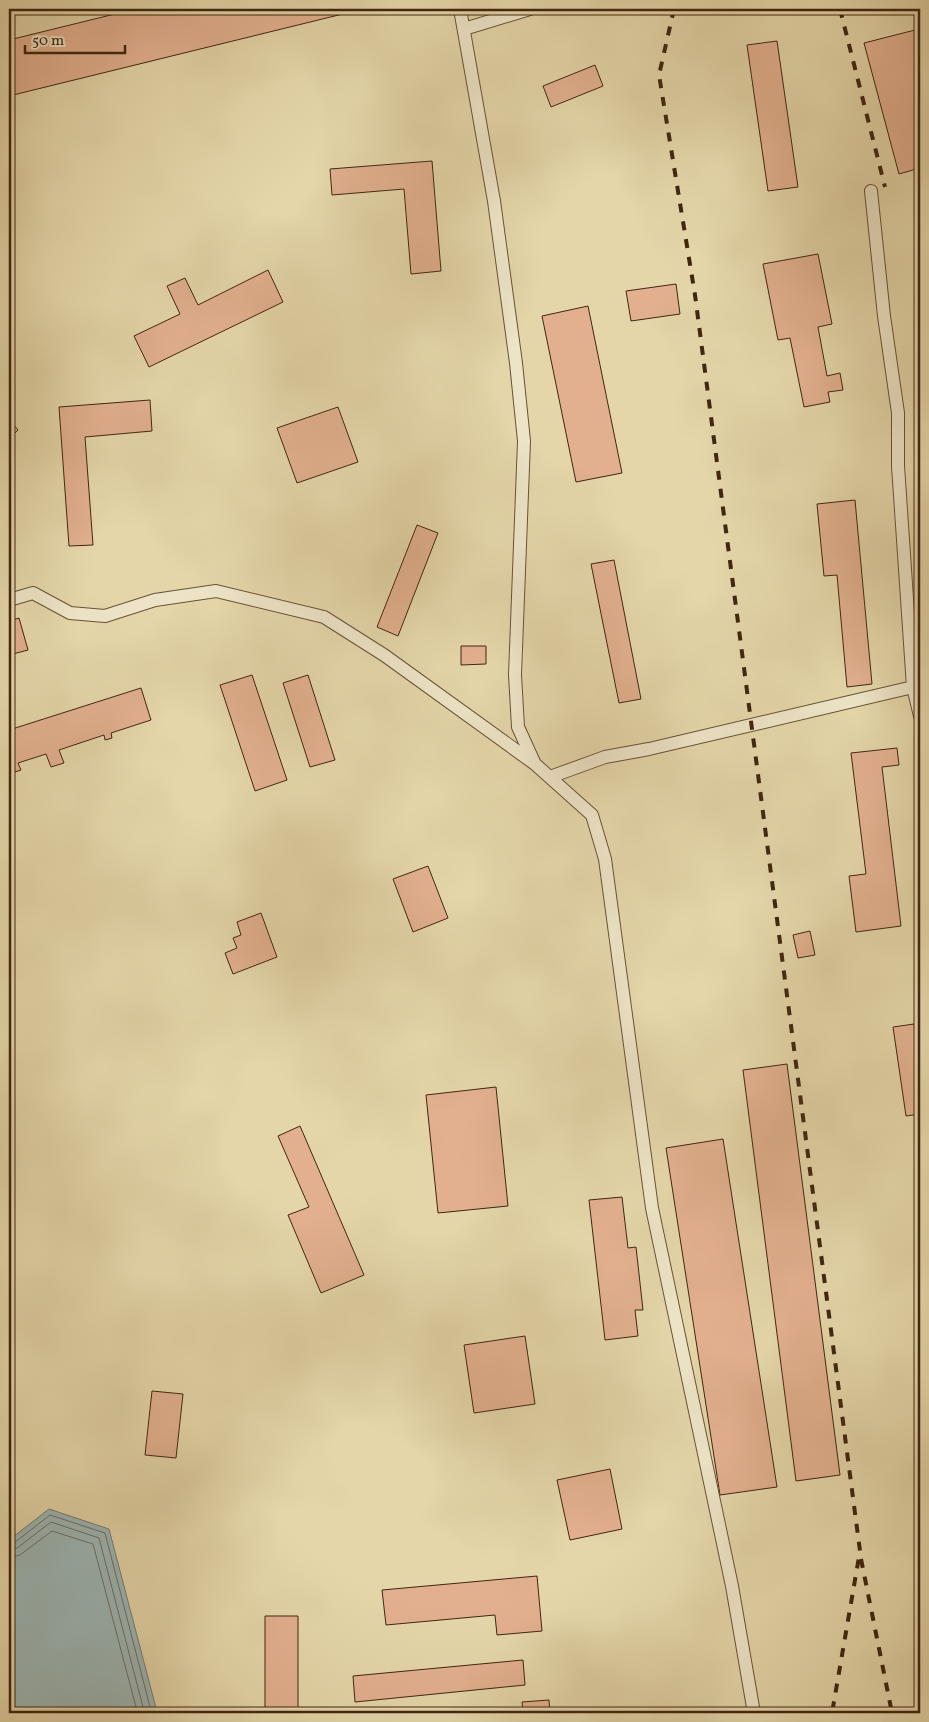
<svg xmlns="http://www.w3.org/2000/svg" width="929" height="1722" viewBox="0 0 929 1722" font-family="Vollkorn,serif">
  <rect width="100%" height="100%" fill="#e4d6a9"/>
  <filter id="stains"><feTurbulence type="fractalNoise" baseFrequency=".004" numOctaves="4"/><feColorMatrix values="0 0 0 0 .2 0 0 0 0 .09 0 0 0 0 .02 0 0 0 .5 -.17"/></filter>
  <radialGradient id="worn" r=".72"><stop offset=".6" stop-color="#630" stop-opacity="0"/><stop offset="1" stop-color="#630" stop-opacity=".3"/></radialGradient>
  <path fill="#9cb6b5" stroke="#777c73" d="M49,1509L109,1529L156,1708L153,1713H9V1540Z"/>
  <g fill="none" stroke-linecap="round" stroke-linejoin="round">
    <path stroke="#6e6e62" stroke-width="1" d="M9,1544L14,1543L50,1515L105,1533L150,1707L149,1713
      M9,1550L17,1548L51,1522L99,1538L143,1707V1713
      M9,1558L20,1555L52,1531L93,1544L136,1707L135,1713"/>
  </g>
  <path fill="#e2b08f" stroke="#402610" d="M135,9H363L9,96V40Z
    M915,30L920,49V168L899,174L864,43Z
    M777,41L798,187L768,191L747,45Z
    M595,65L603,86L551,107L543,86Z
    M432,161L441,271L411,274L404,189L332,195L330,169Z
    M818,254L832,324L818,327L827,376L840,373L843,390L828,392L830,402L804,407L790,338L778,340L763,264Z
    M268,270L283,302L149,367L134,336L180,314L167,286L185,278L198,305Z
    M676,284L680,314L631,321L626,291Z
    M588,306L622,473L576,482L542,316Z
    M150,400L152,431L85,437L93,545L69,546L59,407Z
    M338,407L358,462L297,483L277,428Z
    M9,419L18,430L9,439Z
    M855,500L872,684L847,687L837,575L824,576L817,504Z
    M417,525L438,533L398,636L377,627Z
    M614,560L641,699L619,703L591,564Z
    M19,618L28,650L9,655V621Z
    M461,646H486V664L461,665Z
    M252,675L287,780L255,791L220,685Z
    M308,675L335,760L310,767L283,683Z
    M141,688L151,720L111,733L112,738L105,740L104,735L59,750L64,763L51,767L46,754L18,763L21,770L15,772L12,765L9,766V730Z
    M897,748L899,765L882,767L901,926L856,932L849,876L866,874L851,753Z
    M428,866L448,918L413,932L393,879Z
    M261,913L277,957L233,974L225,953L237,948L233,938L241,935L237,922Z
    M810,931L815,955L798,958L793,935Z
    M914,1024L920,1067V1114L906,1116L893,1027Z
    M787,1064L840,1475L796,1481L743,1070Z
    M496,1087L508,1206L438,1213L426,1095Z
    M300,1126L364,1275L321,1293L288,1215L309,1207L278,1136Z
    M723,1139L777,1487L720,1495L666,1148Z
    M622,1197L628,1248L636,1247L643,1310H635L638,1336L605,1340L589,1200Z
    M525,1336L535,1404L474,1413L464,1345Z
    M152,1391L183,1394L176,1458L145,1455Z
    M610,1469L622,1529L570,1540L557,1480Z
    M537,1576L542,1631L497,1635L495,1615L386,1625L382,1590Z
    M265,1616H298V1713H265Z
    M523,1660L525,1685L355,1702L353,1676Z
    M549,1700L550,1713H523L522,1702Z"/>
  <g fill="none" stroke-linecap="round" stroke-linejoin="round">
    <defs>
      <path id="minor" d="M460,9L494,201L516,363L524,441L515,675L518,727L534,762
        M464,29L530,9
        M871,191L884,316L898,413V466L913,687L920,716
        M9,600L33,593L70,613L105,616L155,600L216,591L324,617L384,655L535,764L592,815L605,859L652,1208L732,1586L754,1713
        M550,777L605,757L649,749L913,687"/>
    </defs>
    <use href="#minor" stroke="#695236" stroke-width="14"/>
    <use href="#minor" stroke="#ede4c7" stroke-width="12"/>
    <path stroke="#402610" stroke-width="4" stroke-dasharray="9 9" stroke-linecap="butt" d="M674,9L659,75L695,295L860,1551L832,1713
      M840,9L885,187
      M861,1559L892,1713"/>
  </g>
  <rect width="929" height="1722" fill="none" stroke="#e4d6a9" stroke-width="30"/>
  <rect x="10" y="10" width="909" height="1702" fill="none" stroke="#402610" stroke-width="2.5"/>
  <rect x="15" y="15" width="899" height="1692" fill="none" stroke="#402610"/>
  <path d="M25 45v8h100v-8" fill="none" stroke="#402610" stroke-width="2.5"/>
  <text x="32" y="45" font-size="15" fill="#402610" stroke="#ede4c7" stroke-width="4" paint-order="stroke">50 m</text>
  <rect width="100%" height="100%" filter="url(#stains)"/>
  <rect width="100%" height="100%" fill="url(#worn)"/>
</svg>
